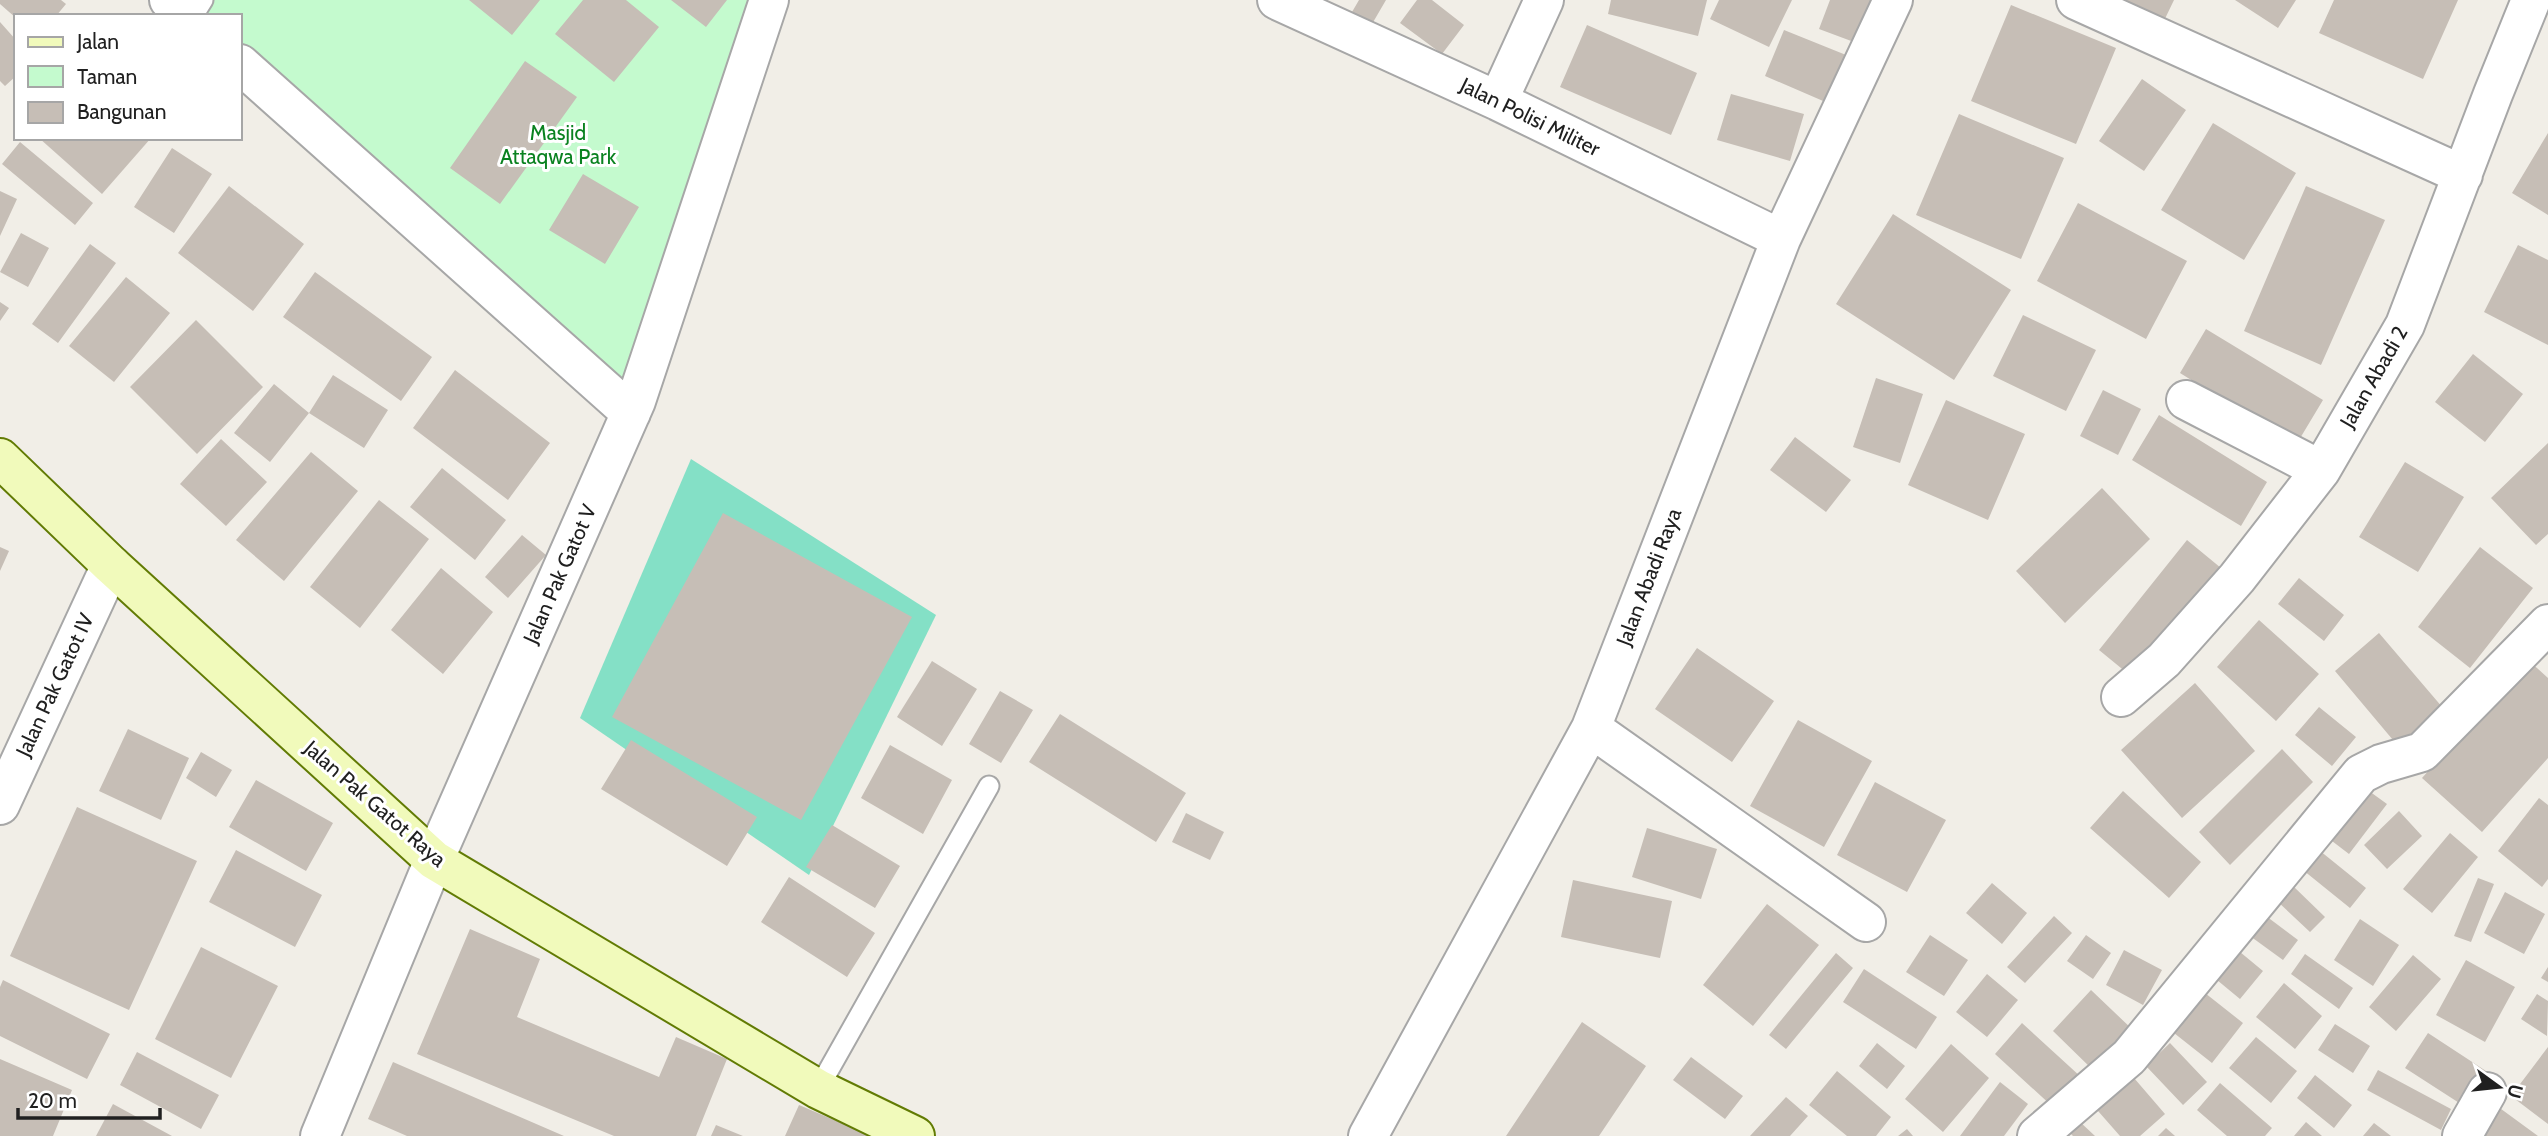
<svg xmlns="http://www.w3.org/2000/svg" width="2548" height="1136" viewBox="0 0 2548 1136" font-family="Cabin,sans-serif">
  <rect width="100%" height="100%" fill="#f1eee7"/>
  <path fill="#c4face" d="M211,0H757L624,401L240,52V16H199Z"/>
  <path fill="#84e0c6" d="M691,459L936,615L809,875L580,718Z"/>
  <path fill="#c6beb6" d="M0,0H61L66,4L56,16H16V18L0,4Z
    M469,0H540L512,35Z
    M583,0H626L659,27L614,82L555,34Z
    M671,0H727L706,27Z
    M1359,0H1386L1372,24L1352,12Z
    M1417,0H1432L1464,25L1442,54L1400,23Z
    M1611,0H1707L1698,36L1608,14Z
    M1719,0H1792L1769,47L1710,19Z
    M1830,0H1888L1870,48L1819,29Z
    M2104,0H2174L2161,27Z
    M2235,0H2296L2278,28Z
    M2334,0H2458L2423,79L2319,33Z
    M2011,5L2116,48L2076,144L1971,101Z
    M0,22L16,40V76L5,86L0,81Z
    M1587,25L1697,73L1671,135L1560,87Z
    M1784,30L1856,59L1837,107L1765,76Z
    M525,61L577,97L500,204L450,168Z
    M2142,79L2186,110L2144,171L2099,141Z
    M1731,94L1804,114L1790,161L1717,140Z
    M1959,114L2064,158L2021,259L1916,215Z
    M2213,123L2296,173L2244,260L2161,210Z
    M2548,133V215L2512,193Z
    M39,138H151L102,194Z
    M20,142L93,203L75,225L2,164Z
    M172,148L212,174L174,233L134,207Z
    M583,174L639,207L605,264L549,230Z
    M229,186L304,244L253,311L178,253Z
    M2306,186L2385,220L2321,365L2244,331Z
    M0,191L17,199L0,236Z
    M2078,203L2187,261L2146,339L2037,281Z
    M1893,214L2011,290L1954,380L1836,304Z
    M21,233L49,248L28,287L0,272Z
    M90,244L116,263L58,343L32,324Z
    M2518,245L2548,260V345L2484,312Z
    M315,272L432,357L401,401L283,317Z
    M126,277L170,313L114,382L69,346Z
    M0,302L9,308L0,321Z
    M2023,315L2096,350L2066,411L1993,376Z
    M196,320L263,387L197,454L130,387Z
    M2206,329L2323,400L2296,445L2180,373Z
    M2473,354L2523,394L2485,442L2435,402Z
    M455,370L550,443L508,500L413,428Z
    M333,375L388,410L364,448L309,413Z
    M1876,378L1923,394L1900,463L1853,447Z
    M274,384L309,413L270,462L234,433Z
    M2103,390L2141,409L2118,455L2080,436Z
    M1946,400L2025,434L1988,520L1908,485Z
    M2159,415L2267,482L2241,526L2132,460Z
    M1795,437L1851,480L1826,512L1770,470Z
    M221,439L267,482L226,526L180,484Z
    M2548,443V534L2536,545L2491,498Z
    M311,452L358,491L284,581L236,540Z
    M2405,462L2464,497L2418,572L2359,537Z
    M442,468L506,520L475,560L410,507Z
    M2102,488L2150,539L2065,623L2016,571Z
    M379,500L429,539L360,628L310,587Z
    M723,513L912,617L801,820L612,717Z
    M522,535L546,555L508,598L485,577Z
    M2187,540L2221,568L2132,677L2099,650Z
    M0,547L9,551L0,571Z
    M2480,547L2533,588L2470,668L2418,627Z
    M441,568L493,612L443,674L391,630Z
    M2299,578L2344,615L2324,641L2278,604Z
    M2259,620L2319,674L2276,721L2217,667Z
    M2379,633L2443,708L2398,746L2335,671Z
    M1697,648L1774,701L1732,762L1655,709Z
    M2528,660L2548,678V758L2482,832L2422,778Z
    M932,661L977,689L942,746L897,717Z
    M2195,683L2255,751L2182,818L2121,750Z
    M1000,691L1033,710L1001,763L969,744Z
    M2319,707L2356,737L2332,766L2295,735Z
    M1060,714L1186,793L1156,842L1029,762Z
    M1798,720L1872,761L1824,847L1750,806Z
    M128,729L189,758L161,820L99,791Z
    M631,740L757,817L727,866L601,789Z
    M890,745L952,780L923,834L861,798Z
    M2282,749L2313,782L2230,865L2199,832Z
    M201,752L232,770L216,797L186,778Z
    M256,780L333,823L306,871L229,827Z
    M1875,782L1946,820L1907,892L1837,855Z
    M2123,791L2201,862L2169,898L2090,828Z
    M2369,791L2387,804L2349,854L2332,841Z
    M2539,798L2548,805V879L2542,887L2498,851Z
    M77,807L197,861L129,1010L10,956Z
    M2399,811L2422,836L2387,869L2364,845Z
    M1186,813L1224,832L1210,860L1172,842Z
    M832,825L900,866L875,908L806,867Z
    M1647,828L1717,849L1701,899L1632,877Z
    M2450,833L2478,857L2432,913L2403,889Z
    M2309,842L2366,888L2350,908L2293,862Z
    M236,850L322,895L295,947L209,902Z
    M789,877L875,933L847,977L761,922Z
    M2478,878L2494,884L2471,942L2454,936Z
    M1573,880L1672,901L1660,958L1561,937Z
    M1992,883L2027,913L2002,944L1966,913Z
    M2292,885L2325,917L2310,932L2277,901Z
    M2505,892L2545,914L2524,954L2484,933Z
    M1767,904L1819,945L1753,1026L1703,985Z
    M2054,916L2072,933L2025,983L2007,967Z
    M2266,916L2298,940L2283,960L2250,936Z
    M2360,919L2399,945L2373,986L2334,960Z
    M470,929L540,959L517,1017L659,1077L676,1037L727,1059L696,1136H614L417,1054Z
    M1930,935L1968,960L1944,996L1906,972Z
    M2086,935L2111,953L2093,979L2067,961Z
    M201,947L278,986L231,1078L155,1039Z
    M2234,947L2263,971L2240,999L2211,975Z
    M2124,950L2162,970L2143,1005L2106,985Z
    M1836,953L1853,968L1786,1049L1769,1035Z
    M2305,954L2353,988L2339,1009L2291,974Z
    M2413,955L2441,979L2396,1031L2369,1007Z
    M2466,960L2515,987L2485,1042L2436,1015Z
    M2548,967V982L2541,978Z
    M1864,969L1937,1017L1916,1049L1843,1002Z
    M1987,974L2018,1000L1987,1037L1956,1012Z
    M3,980L110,1034L87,1079L0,1036V987Z
    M2284,983L2322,1016L2295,1049L2256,1017Z
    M2091,990L2134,1031L2095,1072L2053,1031Z
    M2205,993L2243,1023L2212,1063L2174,1033Z
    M2537,994L2548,1001L2547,1036L2521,1019Z
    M1582,1022L1646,1066L1599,1136H1506Z
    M2022,1023L2081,1077L2054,1108L1995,1054Z
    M2335,1024L2370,1046L2353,1073L2318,1050Z
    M2428,1033L2489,1073L2467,1108L2405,1068Z
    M2256,1037L2297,1071L2271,1103L2229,1068Z
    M1877,1043L1905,1066L1887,1089L1859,1066Z
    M2170,1043L2207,1082L2183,1105L2146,1066Z
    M1951,1044L1989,1078L1943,1132L1905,1099Z
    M2548,1047V1124L2511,1096Z
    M137,1052L219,1095L201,1129L120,1085Z
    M1691,1057L1743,1096L1725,1119L1673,1080Z
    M0,1059L72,1090L53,1136H0Z
    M393,1062L564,1136H407L368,1119Z
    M2378,1070L2451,1109L2441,1130L2367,1090Z
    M1837,1071L1891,1117L1876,1136H1847L1809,1105Z
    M2128,1071L2165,1114L2140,1136H2120L2091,1103Z
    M2315,1075L2352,1105L2334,1128L2297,1098Z
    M2000,1082L2028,1104L2004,1136H1960Z
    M2220,1083L2272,1128L2265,1136H2227L2197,1110Z
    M1786,1097L1808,1116L1790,1136H1750Z
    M113,1104L172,1136H96Z
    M799,1105L867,1134L866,1136H785Z
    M2497,1106L2538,1136H2475Z
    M2079,1121L2095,1136H2073L2069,1132Z
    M2306,1122L2322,1136H2294Z
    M2374,1123L2391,1136H2363Z
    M716,1125L743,1136H711Z
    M2166,1128L2175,1136H2158Z
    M1907,1129L1913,1136H1898Z"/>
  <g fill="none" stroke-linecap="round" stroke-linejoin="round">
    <defs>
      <path id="lane" d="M193,16L203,0
        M818,1089L989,786"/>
      <path id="street" d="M169,0L186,16
        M1277,0L1498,101L1781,239
        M2076,0L2463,175
        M240,64L631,413
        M1498,101L1544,0
        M2186,400L2321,470
        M2121,697L2164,660L2237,578L2321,470L2405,325L2493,94L2531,0
        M1591,728L1866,922
        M0,805L111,565
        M320,1136L434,860L636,401L769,0
        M1368,1136L1591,728L1781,239L1893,0
        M2037,1136L2129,1057L2361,774L2381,764L2422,752L2548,624
        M2462,1136L2487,1092"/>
      <path id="secondary" d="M0,458L111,565L434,860L818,1089L915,1136"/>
    </defs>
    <use href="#lane" stroke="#a7a7a7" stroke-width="23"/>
    <use href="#street" stroke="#a7a7a7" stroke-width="42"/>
    <use href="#secondary" stroke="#627b04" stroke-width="42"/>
    <use href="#lane" stroke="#fff" stroke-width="19"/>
    <use href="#street" stroke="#fff" stroke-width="38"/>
    <use href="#secondary" stroke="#f1fabb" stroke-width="38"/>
  </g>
  <g text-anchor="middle" stroke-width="6" stroke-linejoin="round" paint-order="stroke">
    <g font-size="21" fill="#202020" stroke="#fff">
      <text transform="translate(1530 117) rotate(26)" y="7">Jalan Polisi Militer</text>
      <text transform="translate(2374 377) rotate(-60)" y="7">Jalan Abadi 2</text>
      <text transform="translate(560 574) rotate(-66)" y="7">Jalan Pak Gatot V</text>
      <text transform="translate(1649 577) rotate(-69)" y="7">Jalan Abadi Raya</text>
      <text transform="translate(55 685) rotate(-65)" y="7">Jalan Pak Gatot IV</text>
      <text transform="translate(375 804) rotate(41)" y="7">Jalan Pak Gatot Raya</text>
    </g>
    <g font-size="21" fill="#0a8220" stroke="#fff">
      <text x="558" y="140">Masjid<tspan x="558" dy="24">Attaqwa Park</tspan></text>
    </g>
  </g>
  <rect x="14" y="14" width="228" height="126" fill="#ffffff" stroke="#a6a6a6" stroke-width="2"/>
  <rect x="28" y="37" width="35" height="10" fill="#f1fabb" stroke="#a6a6a6" stroke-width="2"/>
  <text x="77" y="49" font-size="21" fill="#202020">Jalan</text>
  <rect x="28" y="66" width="35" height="21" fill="#c4face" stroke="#a6a6a6" stroke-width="2"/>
  <text x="77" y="84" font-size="21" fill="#202020">Taman</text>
  <rect x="28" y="102" width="35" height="21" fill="#c6beb6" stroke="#a6a6a6" stroke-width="2"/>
  <text x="77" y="119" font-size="21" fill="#202020">Bangunan</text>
  <g transform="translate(2499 1087) rotate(105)" stroke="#ffffff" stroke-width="5" paint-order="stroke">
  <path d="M0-5L12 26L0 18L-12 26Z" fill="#202020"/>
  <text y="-10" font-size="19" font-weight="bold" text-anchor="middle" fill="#202020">U</text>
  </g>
  <path d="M18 1108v10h142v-10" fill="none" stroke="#202020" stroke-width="3.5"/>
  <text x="28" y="1108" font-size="21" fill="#202020" stroke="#ffffff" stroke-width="5" paint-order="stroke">20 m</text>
</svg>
